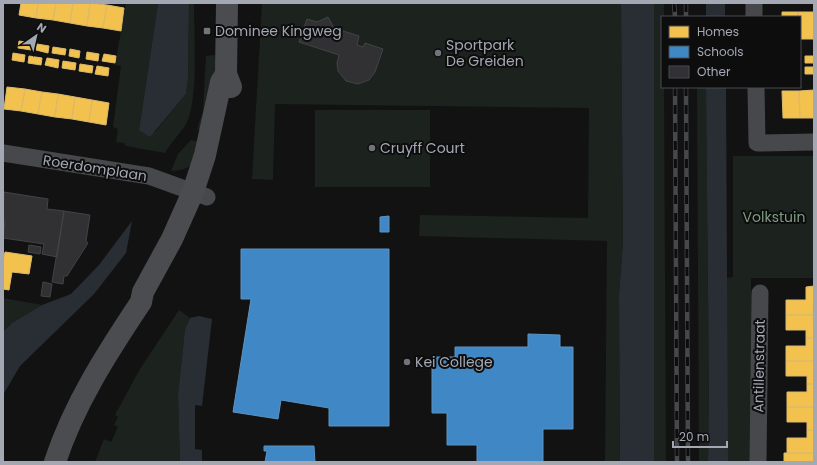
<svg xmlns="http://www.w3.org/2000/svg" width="817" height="465" viewBox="0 0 817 465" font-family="Poppins,sans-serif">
  <rect width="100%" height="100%" fill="#121213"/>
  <path fill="#1c221d" d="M126,3H158L139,129L155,132L186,94L188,78L189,3H194C194,33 198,94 188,120C183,132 171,141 165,153L126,146L124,143L116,142L118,129L113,127L121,66L115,65Z
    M262,3H621L623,241L619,296L620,462H605L607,241L419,236L420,215L588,218L589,108L275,104L273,180L252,179Z
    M654,3H664V17H662V87H664L666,462H654Z
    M215,55L217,70L206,131L197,129L203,111L206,56Z
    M697,87H706L709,395L708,462H699Z
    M315,110H430V187H315Z
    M191,140L203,143C195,161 194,170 171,171L178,154Z
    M733,156H814V278H751L752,462H726L727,278L733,277Z
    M3,298L42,305L12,323L3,332Z
    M179,310L190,318L185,329L178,395L180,462H95L104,439L111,442L118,427L114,425L118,417L115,415L140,369Z"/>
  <path fill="#292e35" d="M158,3H189L188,78L186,94L150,137L139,130Z
    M621,3H654V462H620L619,296L623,241Z
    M706,3H725V17H706Z
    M706,87H726L728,462H708L709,395Z
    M132,221L126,253L94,294L20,366L3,395V332L12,323L42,305L71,294L99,265Z
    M199,316L212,319L202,406L195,405V449L202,450V462H180L178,395L185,329L190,318Z"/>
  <path fill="#f2c14e" stroke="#dbba6c" d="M21,3H38L36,18L19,15Z
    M38,3H56L53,20L36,18Z
    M56,3H73L70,23L53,20Z
    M73,3H90L87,26L70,23Z
    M90,3L107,5L103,28L87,26Z
    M107,5L124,8L121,31L103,28Z
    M782,12H798V17H782Z
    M798,12H814V39H800Z
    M19,41L32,43L31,50L18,48Z
    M37,44L49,46L48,53L36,50Z
    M53,47L66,49L65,55L52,53Z
    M70,49L80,51L79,58L69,56Z
    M87,52L99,54L98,61L86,59Z
    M13,53L25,55L24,62L12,60Z
    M104,54L116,56L115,63L102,61Z
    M29,56L42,58L41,65L28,63Z
    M805,56H814V63H805Z
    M47,58L59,60L58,68L45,65Z
    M63,61L76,63L75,70L62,68Z
    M80,64L93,66L92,73L79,71Z
    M97,66L109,68L108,76L95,74Z
    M805,67H814V74H805Z
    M7,87L25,89L21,111L4,109Z
    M25,89L42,92L38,114L21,111Z
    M814,90V118H800L799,91Z
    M782,91H799L800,118H783Z
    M42,92L58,94L55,117L38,114Z
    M58,94L75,97L72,119L55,117Z
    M75,97L92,100L89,122L72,119Z
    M92,100L109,103L106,125L89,122Z
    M5,252L32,256L29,274L12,272L9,290L3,289V261Z
    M814,286L813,315H786V300H806V287Z
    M786,315H813L814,338H806V330H786Z
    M806,338H814V361H786V346H806Z
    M786,361H814V384H807V376H786Z
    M807,384H814V407H787V392H807Z
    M787,407H814V430H807V422H787Z
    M807,430H814V453H787V438H807Z
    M784,453H814V462H784Z"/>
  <path fill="#3f88c5" stroke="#5d92c0" d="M389,216V232H380V217Z
    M241,249H389V426H329V408L281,400L278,419L233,412L251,299H241Z
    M528,334L560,335V347H573V429H543V462H477V445H447V413H432V357H455V347H528Z
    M264,446H314L315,462H265L267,451H264Z"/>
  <path fill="#313133" stroke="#424346" d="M328,17L334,28L359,36L357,45L363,47L365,43L383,49L375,72L369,80L358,84L346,81L338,71L337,63L339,55L299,42L307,19L317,22Z
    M4,192L48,199L47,209L64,211L57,257L42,254L44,244L3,238L5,220L3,219Z
    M64,211L90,215L86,241L88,243L67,276H64L63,284L52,282Z
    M29,245L41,247L40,254L28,252Z
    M43,282L52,284L50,297L41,296Z"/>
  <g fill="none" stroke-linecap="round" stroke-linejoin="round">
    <path stroke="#47484b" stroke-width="17" d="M754,3V17
      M756,87L757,143L814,142
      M3,153L149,176L207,197
      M758,462L760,293"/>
    <path stroke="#4b4c4f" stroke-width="22" d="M227,3L226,74L231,87
      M55,462C74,404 107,353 141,302L143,292L172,239L193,192L205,155L221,82L226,74"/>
    <defs>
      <path id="rail" d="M674,3L675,17
        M686,3V17
        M675,87L677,462
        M686,87L688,462"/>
    </defs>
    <use href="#rail" stroke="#47484b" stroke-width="4.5"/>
    <use href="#rail" stroke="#0d0d0e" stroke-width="3" stroke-dasharray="9" stroke-linecap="butt"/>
  </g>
  <g fill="#71747b" stroke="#0d0d0e" stroke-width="1.5">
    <rect x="203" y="27" width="8" height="8" rx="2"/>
    <circle cx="438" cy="53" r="4"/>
    <circle cx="372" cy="148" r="4"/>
    <circle cx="407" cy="362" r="4"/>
  </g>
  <g text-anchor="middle" stroke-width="4" stroke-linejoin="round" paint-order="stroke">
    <g font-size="14" fill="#a4a8b3" stroke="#0d0d0e" text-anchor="start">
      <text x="215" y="36">Dominee Kingweg</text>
      <text x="446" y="50">Sportpark<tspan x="446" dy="16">De Greiden</tspan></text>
      <text x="380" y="153">Cruyff Court</text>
      <text x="415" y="367">Kei College</text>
    </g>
    <g font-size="14" fill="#a4a8b3" stroke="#0d0d0e">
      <text transform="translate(95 168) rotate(9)" y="5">Roerdomplaan</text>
      <text transform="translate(759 366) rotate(-89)" y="5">Antillenstraat</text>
    </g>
    <g font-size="14" fill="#7c9c80" stroke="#0d0d0e">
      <text x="774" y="222">Volkstuin</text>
    </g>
  </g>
  <rect width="817" height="465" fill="none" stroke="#a4a8b3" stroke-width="8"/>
  <rect x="661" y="16" width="140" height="72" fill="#0d0d0e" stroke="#494b50"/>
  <rect x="669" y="26" width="20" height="12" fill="#f2c14e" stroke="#494b50"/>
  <text x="697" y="36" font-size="12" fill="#a4a8b3">Homes</text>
  <rect x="669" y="46" width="20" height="12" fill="#3f88c5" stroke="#494b50"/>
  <text x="697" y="56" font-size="12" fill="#a4a8b3">Schools</text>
  <rect x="669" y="66" width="20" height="12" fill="#313133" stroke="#494b50"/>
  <text x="697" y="76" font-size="12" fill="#a4a8b3">Other</text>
  <g transform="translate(36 36) rotate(34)" stroke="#0d0d0e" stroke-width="3" paint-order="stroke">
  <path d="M0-3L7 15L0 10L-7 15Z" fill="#a4a8b3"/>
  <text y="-6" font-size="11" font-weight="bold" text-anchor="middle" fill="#a4a8b3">N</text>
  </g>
  <path d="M673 441v6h54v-6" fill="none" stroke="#a4a8b3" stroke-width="2"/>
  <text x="679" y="441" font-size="12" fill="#a4a8b3" stroke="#0d0d0e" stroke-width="3" paint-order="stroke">20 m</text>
</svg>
